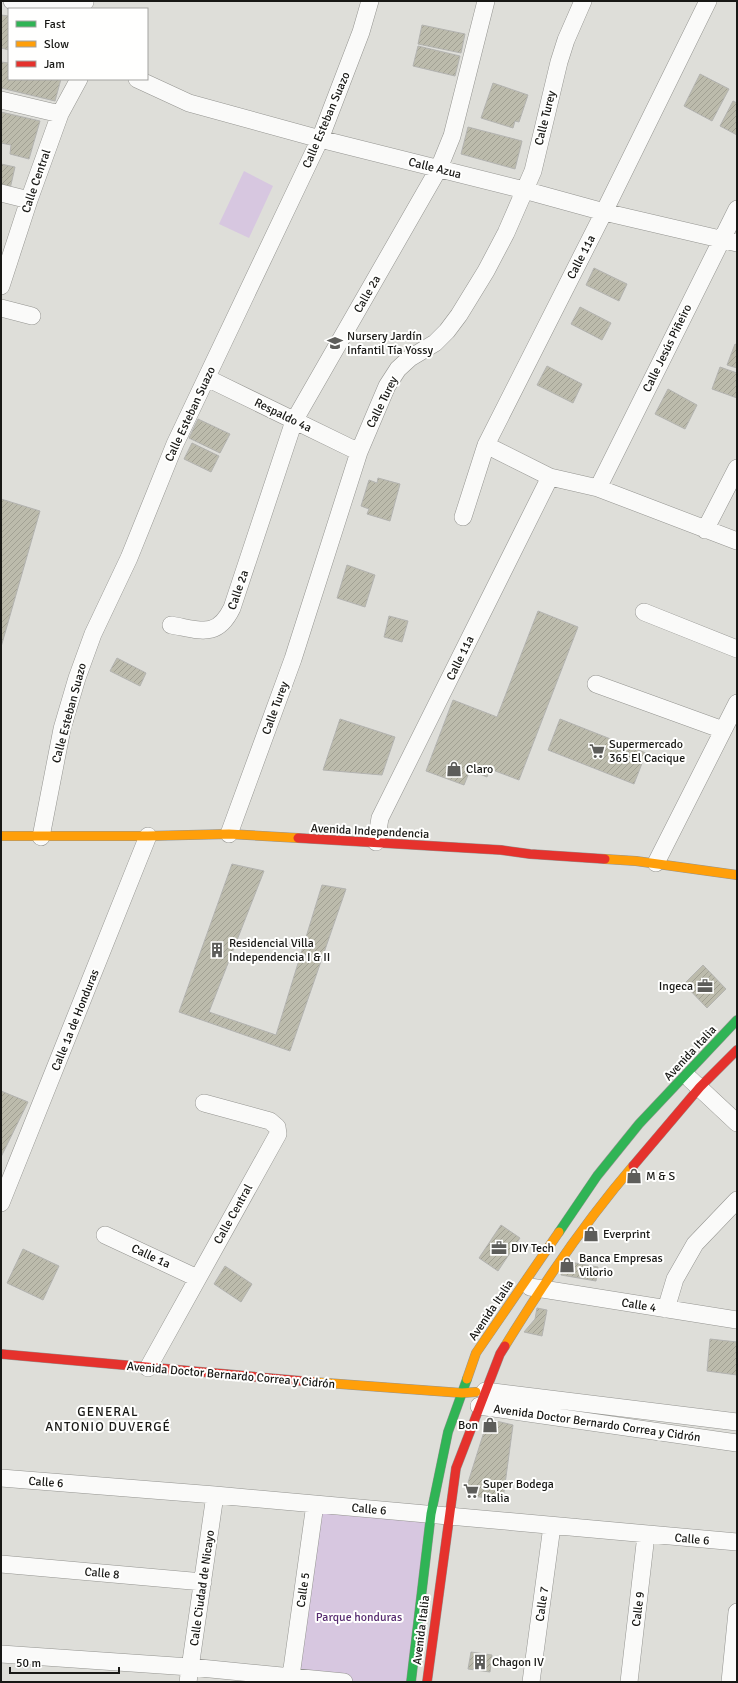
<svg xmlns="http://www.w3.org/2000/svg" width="738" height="1683" viewBox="0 0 738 1683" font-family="Signika,sans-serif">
  <defs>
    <pattern id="building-hatch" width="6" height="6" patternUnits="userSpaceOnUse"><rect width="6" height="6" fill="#bcbbac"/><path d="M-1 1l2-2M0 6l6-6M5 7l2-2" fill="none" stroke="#a1a093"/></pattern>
  </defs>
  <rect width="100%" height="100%" fill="#deded9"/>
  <path fill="#d7c7e0" d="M244,171L273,186L249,238L219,224Z
    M315,1504L431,1514L411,1682H344L291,1676Z"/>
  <path fill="url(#building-hatch)" stroke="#b3b3b0" d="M1,15L9,16V50L1,48Z
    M422,25L465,34L461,53L418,44Z
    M418,46L460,56L455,76L413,66Z
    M1,62L9,63V79H61L55,101L1,88Z
    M700,74L729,89L712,121L684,106Z
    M493,83L528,95L519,122L515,121L513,128L481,118Z
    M733,101L737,103V135L720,126Z
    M1,112L40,121L29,159L10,154L11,145L1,143Z
    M468,127L522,141L515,169L461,154Z
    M1,164L15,167L10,189L1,187Z
    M594,268L627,284L619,301L586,285Z
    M580,307L611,323L602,340L571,324Z
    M735,344L737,345V368L727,365Z
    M547,366L582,384L573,403L537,385Z
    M720,367L737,373V398L712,389Z
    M668,389L697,405L685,429L655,414Z
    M198,419L230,434L220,453L189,438Z
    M192,443L219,456L211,472L184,459Z
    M378,478L400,484L390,521L367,514L369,509L361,506L369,480L377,483Z
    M1,499L40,511L1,647Z
    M347,565L375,575L365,607L337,598Z
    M538,611L578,627L519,780L490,769L487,777L470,770L464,785L426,771L453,700L497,717Z
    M389,616L408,621L402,642L384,637Z
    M117,658L146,673L140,686L110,671Z
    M340,719L395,737L382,775L323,770Z
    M560,719L646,753L634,784L548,750Z
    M232,864L264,871L209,1012L276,1035L322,885L346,889L290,1051L179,1012Z
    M703,965L726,989L707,1008L684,984Z
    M1,1091L28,1102L1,1157Z
    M501,1225L520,1238L498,1271L479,1258Z
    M23,1249L59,1266L43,1300L7,1283Z
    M564,1261L598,1267L596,1281L561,1275Z
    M225,1266L252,1284L241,1302L214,1284Z
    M537,1308L547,1310L542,1336L524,1332L535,1319Z
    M710,1339L737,1342V1375L707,1371Z
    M488,1419L513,1425L503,1499L468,1496L466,1489Z
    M471,1652L492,1655L490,1672L468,1669Z"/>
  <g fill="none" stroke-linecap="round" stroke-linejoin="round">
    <defs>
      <path id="street" d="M12,1L58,9
        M67,9L85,2
        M137,79L189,103L320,139L524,190L604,212L737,243
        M1,100L60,114
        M1,193L29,200
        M1,286L29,200L60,114L79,79
        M1,308L32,316
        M207,378L359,452
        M486,445L550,477L598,488L737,541
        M598,488L737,209
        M463,517L486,445L604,212L708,1
        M705,530L737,468
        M644,612L737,649
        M171,625C200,630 217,639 232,608L294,421L439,168L452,136L486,1
        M596,684L723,730
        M229,834L293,659L359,452L387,386L398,369L410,358L435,343L447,331L459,315L486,271L506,233L533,171L559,62L566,40L583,1
        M41,837L62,729L77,678L93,634L129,558L175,444L320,139L361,32L370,1
        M376,842L380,818L550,477
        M656,863L737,703
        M690,1079L737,1123
        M1,1203L148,836
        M105,1235L197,1278
        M530,1287L737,1320
        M666,1309L675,1279L695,1244L737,1200
        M148,1368L278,1134L277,1127L270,1121L204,1103
        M485,1391L737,1422
        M479,1406L737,1443
        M1,1478L215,1495L737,1542
        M1,1564L203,1582
        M1,1654L190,1667L344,1682
        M291,1676L315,1504
        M188,1682L215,1495
        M531,1682L552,1526
        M629,1682L646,1535
        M730,1682L737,1612"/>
      <path id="fast" d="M559,1232L597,1176L639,1124L737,1020
        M411,1682L431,1514L448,1432L467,1379"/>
      <path id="slow" d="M1,836H148L229,834L298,838
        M605,859L636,861L737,875
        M505,1346C543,1284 585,1222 633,1166
        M467,1379L476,1353L559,1232
        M313,1382L462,1393L476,1392"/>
      <path id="jam" d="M298,838L501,850L530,854L605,859
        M633,1166L700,1087L737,1050
        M1,1354L313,1382
        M427,1682L456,1468L500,1354L505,1346"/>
    </defs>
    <use href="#street" stroke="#949490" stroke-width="18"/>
    <use href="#fast" stroke="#949490" stroke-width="10"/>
    <use href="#slow" stroke="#949490" stroke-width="10"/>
    <use href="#jam" stroke="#949490" stroke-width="10"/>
    <use href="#street" stroke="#fafaf9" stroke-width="17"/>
    <use href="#fast" stroke="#30b455" stroke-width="9"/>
    <use href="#slow" stroke="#ff9f0a" stroke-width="9"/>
    <use href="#jam" stroke="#e5322d" stroke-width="9"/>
  </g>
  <defs>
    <symbol id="university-bare" viewBox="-9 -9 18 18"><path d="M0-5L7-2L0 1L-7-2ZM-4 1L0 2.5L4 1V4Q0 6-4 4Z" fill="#5d5d5a" stroke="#fffffe" stroke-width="2.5" paint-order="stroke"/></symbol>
    <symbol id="supermarket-bare" viewBox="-9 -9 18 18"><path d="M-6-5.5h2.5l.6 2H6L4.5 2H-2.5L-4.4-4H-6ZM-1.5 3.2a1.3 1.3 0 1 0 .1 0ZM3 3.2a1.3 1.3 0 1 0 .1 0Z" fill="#5d5d5a" stroke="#fffffe" stroke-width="2.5" paint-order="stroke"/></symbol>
    <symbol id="shop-bare" viewBox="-9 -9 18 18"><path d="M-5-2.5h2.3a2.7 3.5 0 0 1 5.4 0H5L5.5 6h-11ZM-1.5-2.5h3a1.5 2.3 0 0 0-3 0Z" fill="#5d5d5a" stroke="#fffffe" stroke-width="2.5" paint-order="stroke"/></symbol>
    <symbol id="building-bare" viewBox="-9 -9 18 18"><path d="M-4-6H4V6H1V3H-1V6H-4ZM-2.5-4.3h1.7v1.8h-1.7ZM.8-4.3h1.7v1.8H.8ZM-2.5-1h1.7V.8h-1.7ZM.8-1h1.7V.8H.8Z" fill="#5d5d5a" stroke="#fffffe" stroke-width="2.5" paint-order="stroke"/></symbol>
    <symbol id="office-bare" viewBox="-9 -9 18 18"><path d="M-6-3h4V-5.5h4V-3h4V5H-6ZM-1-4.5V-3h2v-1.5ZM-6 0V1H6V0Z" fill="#5d5d5a" stroke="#fffffe" stroke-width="2.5" paint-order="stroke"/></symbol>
  </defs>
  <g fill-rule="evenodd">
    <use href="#university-bare" x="324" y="332" width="22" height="22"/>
    <use href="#supermarket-bare" x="586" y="740" width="22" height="22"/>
    <use href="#shop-bare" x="443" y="758" width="22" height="22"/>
    <use href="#building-bare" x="206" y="939" width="22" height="22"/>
    <use href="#office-bare" x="694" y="975" width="22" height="22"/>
    <use href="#shop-bare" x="623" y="1165" width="22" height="22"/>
    <use href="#shop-bare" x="580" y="1223" width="22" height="22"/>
    <use href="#office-bare" x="488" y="1237" width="22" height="22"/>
    <use href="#shop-bare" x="556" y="1254" width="22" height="22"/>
    <use href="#shop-bare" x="479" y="1414" width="22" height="22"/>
    <use href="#supermarket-bare" x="460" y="1480" width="22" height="22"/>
    <use href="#building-bare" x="469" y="1651" width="22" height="22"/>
  </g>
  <g text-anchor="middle" stroke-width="4" stroke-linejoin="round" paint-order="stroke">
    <g font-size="12" fill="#181815" stroke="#fffffe">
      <text transform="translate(545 118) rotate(-76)" y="4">Calle Turey</text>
      <text transform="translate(326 120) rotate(-67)" y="4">Calle Esteban Suazo</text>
      <text transform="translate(435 168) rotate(14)" y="4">Calle Azua</text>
      <text transform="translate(36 181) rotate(-71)" y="4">Calle Central</text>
      <text transform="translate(581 257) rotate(-63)" y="4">Calle 11a</text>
      <text transform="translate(367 294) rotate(-60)" y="4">Calle 2a</text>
      <text transform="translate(667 348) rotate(-64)" y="4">Calle Jesús Piñeiro</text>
      <text transform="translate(382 402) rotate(-64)" y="4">Calle Turey</text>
      <text transform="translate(190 414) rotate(-65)" y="4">Calle Esteban Suazo</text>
      <text transform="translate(283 415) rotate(26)" y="4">Respaldo 4a</text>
      <text transform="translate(238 590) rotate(-71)" y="4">Calle 2a</text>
      <text transform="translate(460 658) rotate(-64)" y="4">Calle 11a</text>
      <text transform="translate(275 708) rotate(-70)" y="4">Calle Turey</text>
      <text transform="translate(69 713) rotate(-75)" y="4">Calle Esteban Suazo</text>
      <text transform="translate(370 831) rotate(3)" y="4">Avenida Independencia</text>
      <text transform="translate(75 1020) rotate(-68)" y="4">Calle 1a de Honduras</text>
      <text transform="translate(690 1053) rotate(-47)" y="4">Avenida Italia</text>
      <text transform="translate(233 1214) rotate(-61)" y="4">Calle Central</text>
      <text transform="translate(151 1256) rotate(25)" y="4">Calle 1a</text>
      <text transform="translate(639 1305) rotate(9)" y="4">Calle 4</text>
      <text transform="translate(491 1310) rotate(-56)" y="4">Avenida Italia</text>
      <text transform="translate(231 1375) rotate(5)" y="4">Avenida Doctor Bernardo Correa y Cidrón</text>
      <text transform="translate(597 1423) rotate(8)" y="4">Avenida Doctor Bernardo Correa y Cidrón</text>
      <text transform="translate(46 1482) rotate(4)" y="4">Calle 6</text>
      <text transform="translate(369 1509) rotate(5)" y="4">Calle 6</text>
      <text transform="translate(692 1539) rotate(5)" y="4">Calle 6</text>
      <text transform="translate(102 1573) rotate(5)" y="4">Calle 8</text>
      <text transform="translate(202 1588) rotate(-82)" y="4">Calle Ciudad de Nicayo</text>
      <text transform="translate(303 1590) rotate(-82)" y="4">Calle 5</text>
      <text transform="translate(542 1604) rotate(-82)" y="4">Calle 7</text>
      <text transform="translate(638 1609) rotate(-83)" y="4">Calle 9</text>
      <text transform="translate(421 1630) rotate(-83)" y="4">Avenida Italia</text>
    </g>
    <g font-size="12" fill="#181815" stroke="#fffffe" text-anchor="start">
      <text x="347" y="340">Nursery Jardín<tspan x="347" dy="14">Infantil Tía Yossy</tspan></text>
      <text x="609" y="748">Supermercado<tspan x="609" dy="14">365 El Cacique</tspan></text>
      <text x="466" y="773">Claro</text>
      <text x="229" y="947">Residencial Villa<tspan x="229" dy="14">Independencia I &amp; II</tspan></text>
      <text x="693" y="990" text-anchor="end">Ingeca</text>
      <text x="646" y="1180">M &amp; S</text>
      <text x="603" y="1238">Everprint</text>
      <text x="511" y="1252">DIY Tech</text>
      <text x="579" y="1262">Banca Empresas<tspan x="579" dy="14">Vilorio</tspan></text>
      <text x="478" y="1429" text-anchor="end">Bon</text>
      <text x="483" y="1488">Super Bodega<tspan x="483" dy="14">Italia</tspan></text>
      <text x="492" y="1666">Chagon IV</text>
    </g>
    <g font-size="12" fill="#572b70" stroke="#fffffe">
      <text x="359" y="1621">Parque honduras</text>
    </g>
    <g font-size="13" letter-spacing="1" fill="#181815" stroke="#fffffe">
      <text x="108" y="1416">GENERAL<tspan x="108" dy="15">ANTONIO DUVERGÉ</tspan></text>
    </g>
  </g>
  <rect width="738" height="1683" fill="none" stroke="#181815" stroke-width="4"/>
  <rect x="8" y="8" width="140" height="72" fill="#fffffe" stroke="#a3a3a1"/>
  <rect x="16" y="21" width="20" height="6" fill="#30b455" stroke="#a3a3a1"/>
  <text x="44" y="28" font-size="12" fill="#181815">Fast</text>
  <rect x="16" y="41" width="20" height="6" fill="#ff9f0a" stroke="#a3a3a1"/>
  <text x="44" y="48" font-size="12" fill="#181815">Slow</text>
  <rect x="16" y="61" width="20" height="6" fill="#e5322d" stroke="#a3a3a1"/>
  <text x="44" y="68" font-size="12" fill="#181815">Jam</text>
  <path d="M10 1667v6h109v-6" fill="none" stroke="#181815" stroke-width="2"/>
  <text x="16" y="1667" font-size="12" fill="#181815" stroke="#fffffe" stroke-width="3" paint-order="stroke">50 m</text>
</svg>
